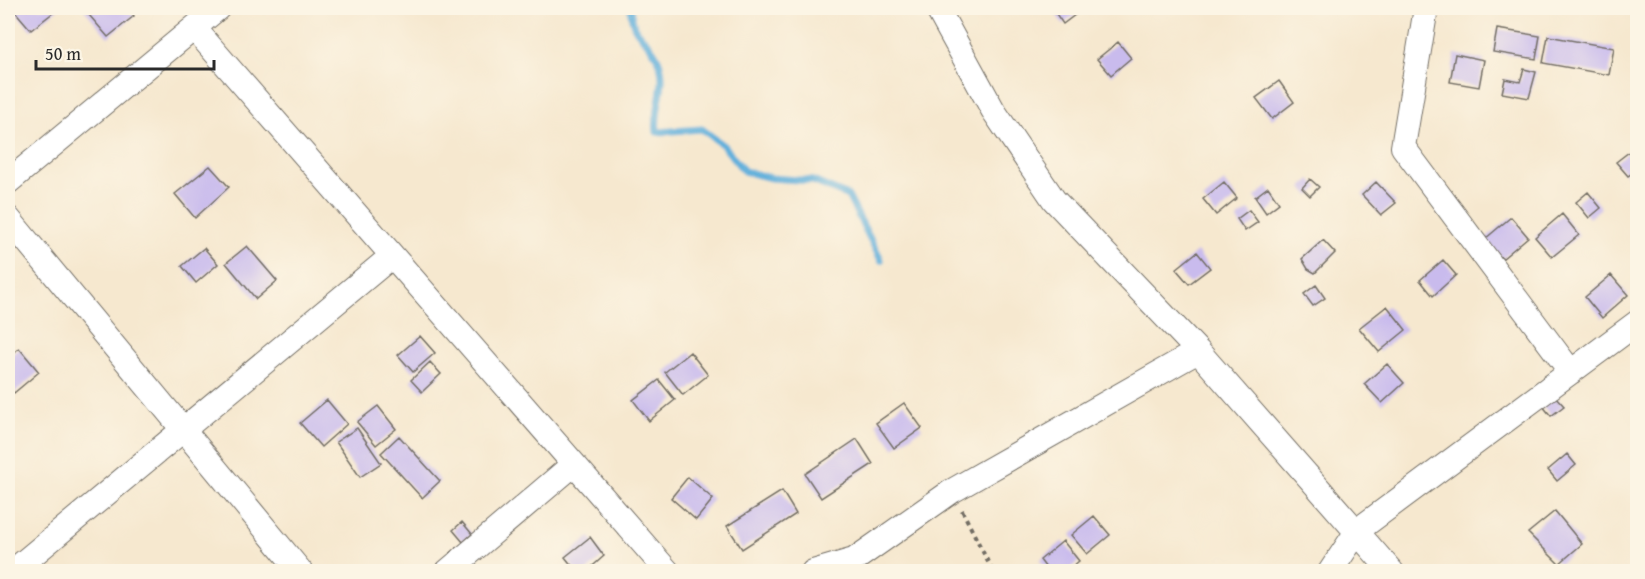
<svg xmlns="http://www.w3.org/2000/svg" width="1645" height="579" viewBox="0 0 1645 579" font-family="'Gentium Book Plus',serif">
  <rect width="100%" height="100%" fill="#fcf5e5"/>
  <filter id="ink" filterUnits="userSpaceOnUse"><feTurbulence type="fractalNoise" baseFrequency=".0167" numOctaves="2"/><feDisplacementMap in="SourceGraphic" scale="12" xChannelSelector="R" yChannelSelector="G"/><feConvolveMatrix kernelMatrix="1 2 1 2 8 2 1 2 1" color-interpolation-filters="sRGB"/></filter>
  <filter id="wash" filterUnits="userSpaceOnUse"><feTurbulence type="fractalNoise" baseFrequency=".008" numOctaves="4" result="noise"/><feDisplacementMap in="SourceGraphic" scale="24" xChannelSelector="R" yChannelSelector="G"/><feGaussianBlur stdDeviation="1.35" result="paint"/><feColorMatrix in="noise" values="0 0 0 0 0 0 0 0 0 0 0 0 0 0 0 0 0 1.4 0 .05"/><feComposite in="paint" operator="in"/></filter>
  <g filter="url(#wash)">
    <rect width="100%" height="100%" fill="#f6e8cf"/>
    <g fill="none" stroke-linecap="round" stroke-linejoin="round">
      <path stroke="#62b0db" stroke-width="7" d="M631,8C631,35 645,35 656,55C671,82 653,104 657,132L702,129L723,145L744,171L771,178L813,181L848,196L881,260"/>
    </g>
    <g id="blocks">
      <path fill="#c9bbed" d="M15,8H59L31,30L13,9Z
        M83,8H127L134,16L108,37Z
        M1052,8H1084L1063,24Z
        M1497,29L1540,36L1536,59L1493,52Z
        M1548,36L1614,48L1609,75L1543,63Z
        M1118,42L1131,58L1111,75L1097,59Z
        M1455,54L1484,60L1479,87L1450,82Z
        M1524,69L1536,72L1529,98L1502,93L1505,79L1520,82Z
        M1279,81L1294,102L1272,119L1256,98Z
        M1638,145V169L1628,176L1616,162Z
        M210,166L229,187L195,218L175,194Z
        M1310,179L1319,187L1310,196L1302,188Z
        M1224,182L1237,198L1216,215L1203,199Z
        M1376,182L1396,203L1381,215L1362,195Z
        M1268,187L1279,203L1266,213L1255,197Z
        M1588,192L1601,208L1589,218L1576,202Z
        M1249,210L1258,222L1245,231L1237,219Z
        M1562,214L1579,235L1552,257L1535,237Z
        M1511,217L1528,237L1502,259L1485,239Z
        M1323,240L1335,253L1315,273L1308,269L1302,259Z
        M247,246L277,281L256,299L226,263Z
        M204,248L218,264L196,283L182,266Z
        M1197,252L1210,268L1189,284L1176,269Z
        M1443,260L1456,275L1433,296L1420,280Z
        M1611,275L1628,295L1602,318L1585,297Z
        M1316,285L1325,298L1313,306L1304,294Z
        M1387,306L1406,330L1379,352L1359,328Z
        M420,336L435,353L413,372L398,355Z
        M19,348L39,372L14,393L8,385V358Z
        M690,352L708,375L683,395L665,372Z
        M430,362L441,374L422,392L411,380Z
        M1387,364L1404,383L1382,403L1364,384Z
        M659,380L675,400L649,421L633,400Z
        M1554,395L1564,406L1551,416L1542,405Z
        M327,400L347,424L321,447L300,423Z
        M904,403L922,428L894,448L876,423Z
        M378,406L396,429L376,445L357,422Z
        M357,428L381,463L360,477L336,442Z
        M399,436L440,481L422,498L381,453Z
        M857,439L873,464L821,498L805,474Z
        M1567,454L1576,465L1557,481L1548,470Z
        M688,477L713,499L696,520L671,498Z
        M782,491L796,514L742,549L727,526Z
        M1555,511L1582,544L1559,564L1528,533Z
        M1094,516L1110,535L1087,554L1071,535Z
        M462,522L472,534L463,542L453,530Z
        M590,537L604,556L586,572H577L565,557Z
        M1063,541L1079,561L1066,572H1049L1040,560Z"/>
    </g>
  </g>
  <g filter="url(#ink)">
    <use href="#blocks" fill-opacity="0" stroke="#726d64" stroke-width="1.5"/>
    <g fill="none" stroke-linecap="round" stroke-linejoin="round">
      <defs>
        <path id="minor" d="M937,8L993,110L1054,200L1198,351L1392,572
          M1426,8L1403,147L1571,372
          M194,28L668,572
          M8,182L218,8
          M8,218L301,572
          M12,572L392,256
          M447,572L574,464
          M813,572L854,560L952,491L1198,351
          M1330,572L1358,530L1638,322"/>
      </defs>
      <use href="#minor" stroke="#726d64" stroke-width="26"/>
      <path stroke="#726d64" stroke-width="4" stroke-dasharray="4.5 4.5" stroke-linecap="butt" d="M962,510L993,572"/>
      <use href="#minor" stroke="#fff" stroke-width="24"/>
    </g>
  </g>
  <rect width="1645" height="579" fill="none" stroke="#fcf5e5" stroke-width="30"/>
  <path d="M36 60v9h178v-9" fill="none" stroke="#2b2b2b" stroke-width="3"/>
  <text x="45" y="60" font-size="18" fill="#2b2b2b" stroke="#fcf5e5" stroke-width="4.5" paint-order="stroke">50 m</text>
</svg>
